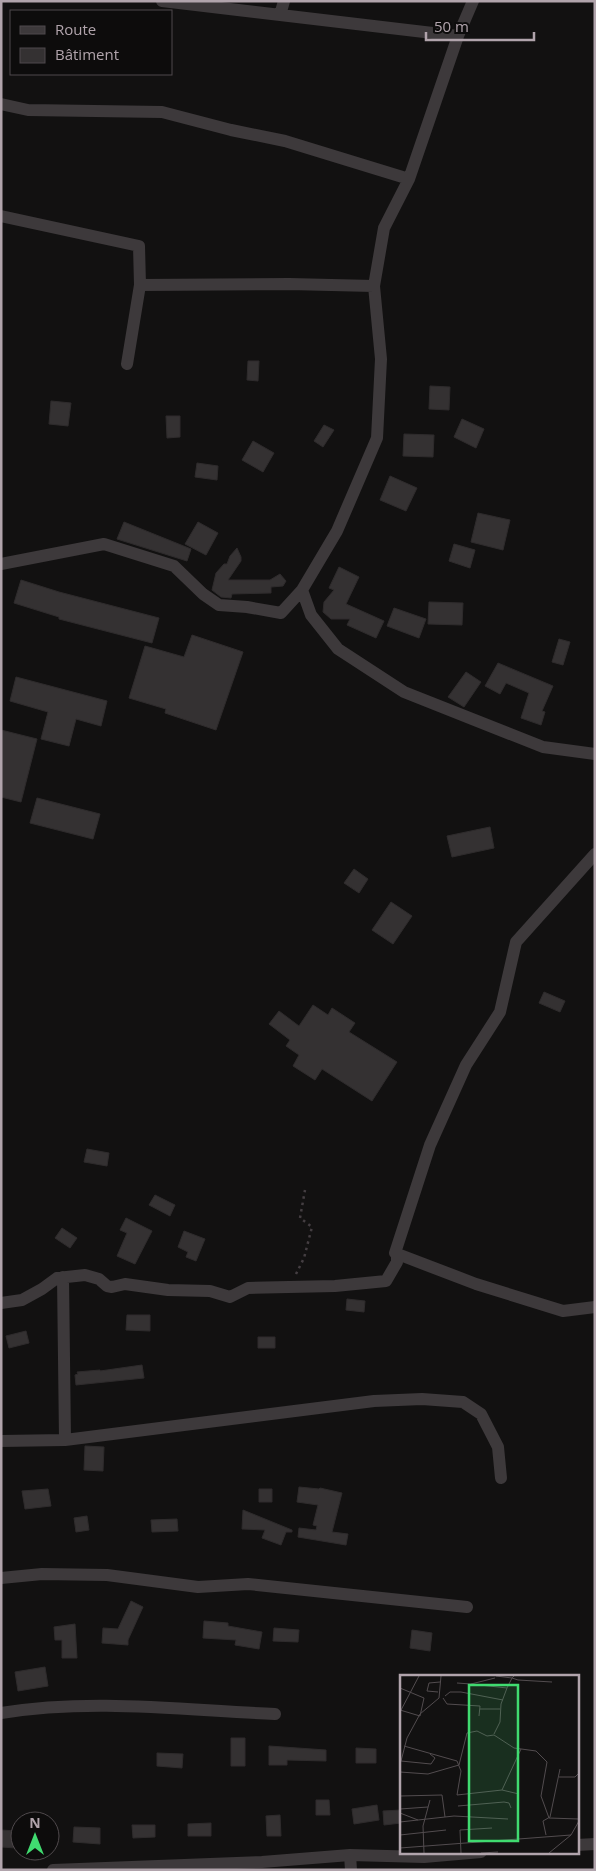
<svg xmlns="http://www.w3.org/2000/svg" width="596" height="1871" viewBox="0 0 596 1871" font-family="'Open Sans',sans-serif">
  <rect width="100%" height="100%" fill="#121111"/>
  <path fill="#343132" stroke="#2e2b2c" d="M248,361H259L258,381L247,380Z
    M430,386L450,387L449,410L429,409Z
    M51,401L71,403L68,426L49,424Z
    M166,416H180V437L167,438Z
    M462,419L484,429L476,448L454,437Z
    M324,425L334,430L323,447L314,441Z
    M404,434L434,435L433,457L403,456Z
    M253,441L274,453L263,472L242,460Z
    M197,463L218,466L217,480L195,477Z
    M390,476L417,488L406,511L380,500Z
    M478,513L510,520L503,550L471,542Z
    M124,522L191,549L187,561L117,539Z
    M198,522L218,533L206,555L185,544Z
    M454,544L475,550L470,568L449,561Z
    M237,548L241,557V561L228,580H270L280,574L286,581L283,586L271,587V593L232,594L231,598L221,597L212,590L216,573L224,564H227L230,556Z
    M339,567L359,577L346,604L384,621L376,638L347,625L350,619H331L323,612L324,602L334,590L329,588Z
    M21,580L59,592L159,618L152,643L59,619V617L14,603Z
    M429,602L463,603L462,625L428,624Z
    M394,608L426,619L419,638L387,626Z
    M192,635L243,652L216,730L165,713L166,709L129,698L145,646L184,657Z
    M559,639L570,642L563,665L552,662Z
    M498,663L553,686L542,711L545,712L541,725L521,718L529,693L506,683L500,694L485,686Z
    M466,672L481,682L464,707L448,697Z
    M16,677L107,701L101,726L76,719L69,746L41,739L48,712L10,701Z
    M1,730L37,739L21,802L1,797Z
    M37,798L100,814L93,839L30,823Z
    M490,827L494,848L452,857L447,836Z
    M354,869L368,879L359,893L344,883Z
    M391,902L412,916L393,944L372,930Z
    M544,992L565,1001L560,1012L539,1003Z
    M313,1005L328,1015L332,1008L355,1023L349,1032L397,1062L372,1101L322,1069L315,1080L293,1066L299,1055L286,1046L290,1040L269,1024L279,1011L299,1026Z
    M87,1149L109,1153L107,1166L84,1162Z
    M155,1195L175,1205L170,1216L149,1205Z
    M126,1218L152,1231L135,1264L117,1256L127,1233L120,1230Z
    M62,1228L77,1238L70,1248L55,1238Z
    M184,1231L205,1239L196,1261L186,1257L188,1252L178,1247Z
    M347,1299L365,1301L364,1312L346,1310Z
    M127,1315H150V1331L126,1330Z
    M26,1331L29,1343L9,1348L6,1336Z
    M258,1337H275V1348H258Z
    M142,1365L144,1378L76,1385L75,1375L78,1374L77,1372L100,1370V1371Z
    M85,1446L104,1447L103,1471L84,1470Z
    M299,1487L319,1489L320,1488L342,1493L332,1532L348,1534L346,1545L298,1537L299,1528L316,1530L317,1526L313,1525L318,1505L297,1502Z
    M48,1489L51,1506L25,1509L22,1491Z
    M259,1489H272V1502H259Z
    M243,1510L292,1530V1532H286L281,1545L262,1538L265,1530L242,1529Z
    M87,1516L89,1530L76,1532L74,1518Z
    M177,1519L178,1531L152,1532L151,1520Z
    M131,1601L143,1607L128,1640V1645L102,1643L103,1628L118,1629Z
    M204,1621L228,1623V1626L262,1632L259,1649L235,1645L236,1640L203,1638Z
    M75,1624L77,1658H62V1640H55L54,1627Z
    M274,1628L299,1630L298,1642L273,1641Z
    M412,1630L432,1633L430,1651L410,1648Z
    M45,1667L48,1686L18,1691L15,1672Z
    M231,1738H245V1766H231Z
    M269,1746L326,1750V1761L287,1760V1765H269Z
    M356,1748L376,1749V1763H356Z
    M157,1753L183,1754L182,1768L157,1766Z
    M316,1800H329L330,1815H316Z
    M377,1805L379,1820L354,1824L352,1809Z
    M401,1810V1823L384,1825L383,1811Z
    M280,1815L281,1836H267L266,1816Z
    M211,1823V1836H188V1824Z
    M132,1825H155V1837L133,1838Z
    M74,1827L100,1828V1844L73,1842Z
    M1,1830L17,1831L16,1848L1,1847Z"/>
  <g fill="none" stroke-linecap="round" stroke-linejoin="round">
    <path stroke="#443e42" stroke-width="2.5" stroke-dasharray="2.5 4" stroke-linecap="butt" d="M296,1274L304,1258L312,1227L300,1218L305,1190"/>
    <path stroke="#3d393b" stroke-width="12" d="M162,1L458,36L473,1
      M280,15L284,1
      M1,104L28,110L162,112L231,130L285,141L409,179
      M1,216L139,246L140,285L127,364
      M140,285L289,284L374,286
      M1,564L104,544L174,566L203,594L219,605L247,607L281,613L302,590L311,615L338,649L404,692L543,747L595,754
      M302,590L337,531L377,438L381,359L374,286L384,228L409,179L458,36
      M595,854L516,942L500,1012L466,1065L430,1145L395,1253L476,1284L563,1311L595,1307
      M63,1277L65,1440
      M1,1303L22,1300L42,1289L57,1278L85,1275L99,1279L107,1286L112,1287L125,1284L168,1290L210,1291L230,1297L248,1288L335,1286L386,1281L397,1262V1254
      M1,1441L65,1440L374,1401L422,1399L463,1402L481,1414L498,1447L501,1478
      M1,1578L42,1574L107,1575L198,1587L248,1584L467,1607
      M1,1713C91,1698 184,1710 275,1714
      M577,1845L595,1844
      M350,1855L351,1870
      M53,1870L262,1862L350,1855L424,1857L481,1852"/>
  </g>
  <g transform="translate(400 1675)">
    <rect width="179" height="179" fill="#121111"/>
    <path fill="none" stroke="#524c4f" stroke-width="1" d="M114,1L112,3L118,5L152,7M57,8L71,9L95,3M71,9L107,13L112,3L96,1M0,13L24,23L20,41L0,35M38,17L27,16L29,8L40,7M45,21L50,17H61L103,25M43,23L47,29L80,31L79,41M80,34H100M0,37L19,1M94,59L100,47L101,29L107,13M4,71L57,86L61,96L57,120L102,115M30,79L35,83L31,89L1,86L7,63L20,39L39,23L41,1M0,97L28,99L59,90L67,58L77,56L87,61L94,60L114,73L136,76L147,87L141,121L149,143L179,144M159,102H175L179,98M119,119L102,115L121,74M0,121L42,120L45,142M58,131L104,127L109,128L111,133M0,134L28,132M0,138L18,145M0,147L54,141L108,144M0,160L46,155M146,160L143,146L150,142L160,94M0,173L171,160M24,178L23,151L30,125M61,178L60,155L92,153M81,178L98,177M149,178L171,160L179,146"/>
    <path fill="#40db70" fill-opacity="0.15" stroke="#40db70" stroke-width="2.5" d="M69,10H118V166H69Z"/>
    <rect width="179" height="179" fill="none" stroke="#b1a4ac" stroke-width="2.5"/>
  </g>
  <rect width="596" height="1871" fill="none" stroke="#b1a4ac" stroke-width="5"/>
  <rect x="10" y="10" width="162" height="65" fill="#0d0c0c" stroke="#4f494c"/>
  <rect x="20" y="26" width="25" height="8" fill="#3d393b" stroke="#4f494c"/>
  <text x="55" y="35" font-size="15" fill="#b1a4ac">Route</text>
  <rect x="20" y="48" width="25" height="15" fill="#343132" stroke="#4f494c"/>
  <text x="55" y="60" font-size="15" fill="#b1a4ac">Bâtiment</text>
  <g transform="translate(35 1836)"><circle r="24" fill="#0d0c0c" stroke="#4f494c"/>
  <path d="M0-4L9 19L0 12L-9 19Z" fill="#40db70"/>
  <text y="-8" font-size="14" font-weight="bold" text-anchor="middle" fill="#b1a4ac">N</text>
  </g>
  <path d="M426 32v8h108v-8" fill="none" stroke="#b1a4ac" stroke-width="2.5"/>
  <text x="434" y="32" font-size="15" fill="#b1a4ac" stroke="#0d0c0c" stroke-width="4" paint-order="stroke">50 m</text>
</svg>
